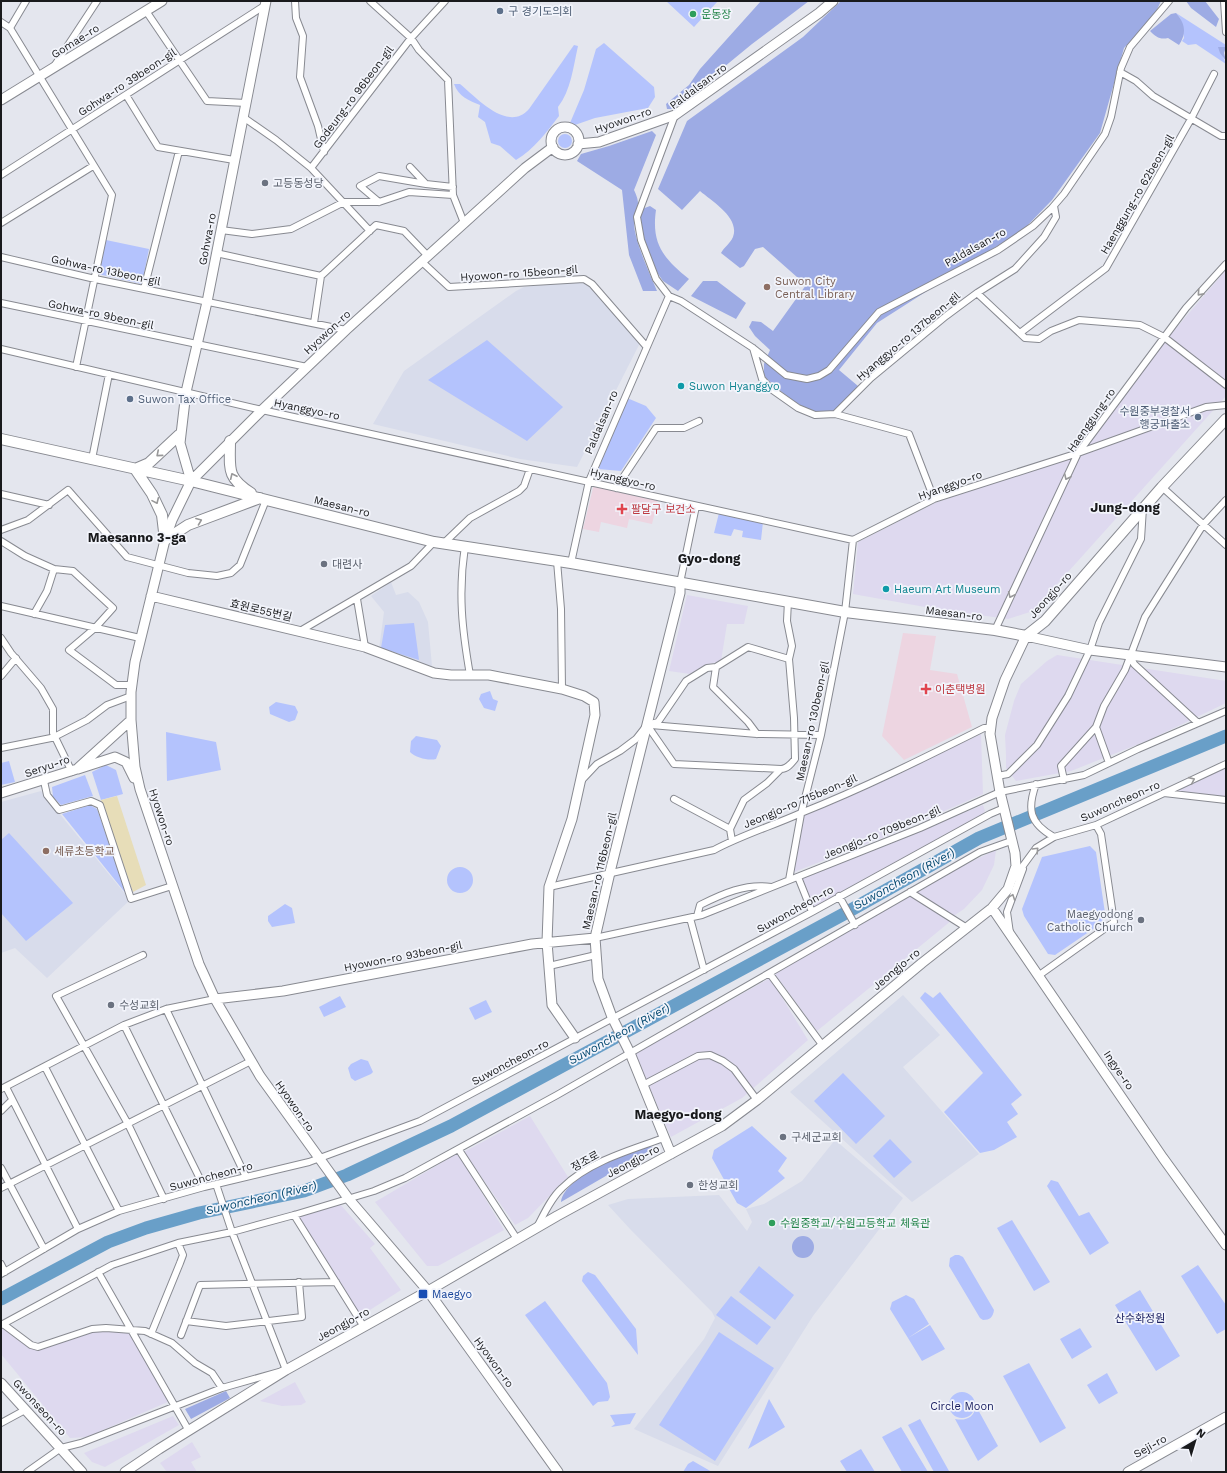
<svg xmlns="http://www.w3.org/2000/svg" width="1227" height="1473" viewBox="0 0 1227 1473" font-family="'Work Sans','Noto Sans KR',sans-serif">
  <rect width="100%" height="100%" fill="#e4e6ee"/>
  <path fill="#ded9ef" d="M1226,270V396L1033,611L1008,619L936,609L853,594L858,542L935,503L1080,453L1171,334Z
    M687,595L748,606L744,624H727L721,661L705,665L690,674L669,671Z
    M1057,655L1226,681V703L1149,740L1071,771L1016,781L1006,768V755L1005,735L1014,701L1021,684L1047,661Z
    M981,734L983,794L892,834L794,872L803,815Z
    M1226,767V798L1179,794L1178,788Z
    M983,805L985,811L977,820L813,909L802,878Z
    M996,850L994,865L982,890L964,909L952,917L915,891L945,874Z
    M910,894L952,920L817,1031L775,974Z
    M770,978L808,1040L742,1098L671,1137L635,1054Z
    M530,1116L568,1177L528,1218L515,1225L464,1152Z
    M458,1153L504,1230L438,1266H427L375,1202Z
    M339,1203L375,1244L370,1248L401,1290L359,1317L297,1216Z
    M4,1326L30,1346L91,1330L131,1331L170,1401L87,1437L70,1438L1,1354V1328Z
    M295,1382L306,1402L301,1405L282,1406L260,1401Z
    M173,1416L179,1425L105,1467L92,1462L84,1453Z
    M192,1442L201,1457L191,1462L197,1472H167L160,1463Z"/>
  <path fill="#d8dceb" d="M584,280L591,285L640,343L577,467L520,459L373,424L404,371L516,291L524,287Z
    M391,582L396,595L408,592L419,602L428,622L432,666L417,663L379,649L384,612L371,596Z
    M41,791L130,900L47,978L15,948L1,953V802Z
    M903,995L940,1035L903,1067L979,1154L912,1202L790,1092Z
    M835,1140L903,1198L813,1316L718,1466L634,1429L704,1339L715,1318L712,1312L630,1229L608,1205L628,1199L719,1195L747,1231L752,1222L746,1209L764,1204L802,1181Z"/>
  <path fill="#edd5e1" d="M594,484L658,499L652,524L629,519L627,528L601,522L599,532L583,529Z
    M903,633L936,636L930,670L957,674L972,727L904,760L882,736Z"/>
  <path fill="#b4c3fd" d="M666,1H718L694,27Z
    M1176,13L1226,45V47H1219L1226,64L1196,44L1188,45L1182,41L1184,38L1180,18Z
    M604,43L654,87L655,97L648,108L595,118L572,126L570,123L584,90L596,49Z
    M574,45L578,46C573,68 571,90 558,107L559,116C546,133 534,149 516,160L500,146L491,143L485,122L478,117L480,105C468,100 459,97 454,84H460C477,98 508,133 529,109Z
    M558 141a7 7 0 1 1 14 0a7 7 0 1 1-14 0Z
    M106,240L149,249L142,284L98,274Z
    M487,340L563,407L527,441L428,380Z
    M627,398L646,406L656,418L621,471L598,469Z
    M719,513L763,522L761,540L742,537L743,531L734,529L731,536L714,533Z
    M414,623L419,660L381,648L385,625Z
    M490,691L493,699L498,701L495,711L484,708L479,699L481,694Z
    M276,702L295,706L298,712L295,720L289,722L270,714L269,707Z
    M166,732L216,742L221,770L167,781Z
    M416,736L437,740L441,746L436,759C429,761 416,758 410,752L411,741Z
    M9,761L15,782L1,785V763Z
    M106,765L116,770L123,794L101,800L92,772Z
    M85,775L93,796L61,805L53,797L52,787Z
    M90,805L97,809L127,895L62,814Z
    M9,833L73,903L26,941L1,913V840Z
    M1090,846L1096,852L1105,913L1102,923L1055,955L1048,954L1024,916L1022,909L1042,857Z
    M447 880a13 13 0 1 1 26 0a13 13 0 1 1-26 0Z
    M285,904L292,908L295,923L272,927L268,921V916Z
    M925,992L933,998L940,992L1022,1095L1011,1104L1018,1114L1007,1122L1017,1137L994,1150L980,1153L944,1112L983,1073L920,998Z
    M340,996L346,1007L324,1017L319,1007Z
    M486,1000L492,1012L475,1020L469,1008Z
    M361,1059L368,1061L373,1072L371,1074L355,1081L351,1078L348,1068L351,1064Z
    M843,1073L885,1116L856,1144L814,1101Z
    M752,1126L787,1158L778,1171L785,1178L746,1208L737,1203L712,1158L714,1150Z
    M890,1139L912,1162L894,1178L873,1156Z
    M1051,1180L1058,1182L1079,1216L1089,1212L1109,1243L1090,1255L1047,1186Z
    M1012,1220L1050,1282L1034,1291L997,1228Z
    M955,1255H959L963,1257L994,1310C993,1317 990,1320 983,1320L980,1318L949,1266L950,1258Z
    M1198,1265L1226,1305V1329L1217,1334L1181,1276Z
    M759,1266L794,1295L775,1320L739,1292Z
    M588,1272L595,1275L636,1329L638,1355L582,1281L583,1276Z
    M1140,1290L1180,1356L1156,1371L1115,1305Z
    M906,1295L914,1299L929,1324L908,1338L890,1309L892,1302Z
    M731,1296L771,1327L757,1345L716,1315Z
    M545,1301L607,1383L610,1397L608,1401L598,1402L593,1406L525,1315Z
    M930,1325L945,1349L922,1361L908,1338Z
    M1080,1328L1092,1347L1072,1359L1060,1339Z
    M719,1332L774,1368L715,1461L659,1425Z
    M1029,1363L1066,1428L1040,1443L1003,1376Z
    M1107,1373L1118,1393L1099,1404L1087,1385Z
    M949 1405a13 13 0 1 1 26 0a13 13 0 1 1-26 0Z
    M769,1399L785,1427L748,1449Z
    M976,1406L998,1446L978,1461L955,1419C966,1421 974,1418 976,1406Z
    M636,1413L630,1424L611,1427L615,1424L610,1415Z
    M920,1419L949,1471L947,1472H934L908,1425Z
    M901,1427L928,1472H902L882,1437Z
    M861,1449L875,1472H847L840,1461Z
    M693,1461L712,1472H683L688,1464Z"/>
  <path fill="#9dabe4" d="M761,1H809L752,44L679,104L672,109H667L666,104L689,85L700,69Z
    M841,1H1161L1153,18L1124,48L1100,133L1052,200L1024,229L877,323L839,370L858,386L850,396L829,415C800,410 785,395 764,376V364L770,350L755,336L749,327L752,321L761,322L773,331L806,285L763,247L755,249L744,266L740,268L721,253C724,247 730,244 733,237C740,218 713,202 700,191L682,210L658,189L687,121L803,37Z
    M1186,1H1205L1219,19L1216,27L1191,8Z
    M1176,13C1185,23 1187,33 1179,45L1168,38C1160,40 1156,37 1150,31L1171,14Z
    M1218,47H1226L1224,53L1226,61L1220,53Z
    M652,131L656,135L634,190C643,209 634,206 634,223C634,240 650,274 657,291H643L629,255L622,190L577,161L581,154L609,146Z
    M650,206L656,210C651,244 664,259 689,279L678,291L663,281L654,268L643,237L638,217L642,209Z
    M703,281H717L746,303L736,319L691,296Z
    M650,1146L654,1148L561,1202C565,1175 627,1154 650,1146Z
    M792 1247a11 11 0 1 1 22 0a11 11 0 1 1-22 0Z
    M226,1391L230,1398L191,1419L185,1409Z"/>
  <path fill="#e7ddb8" d="M117,796L146,885L133,892L101,800Z"/>
  <g fill="none" stroke-linecap="round" stroke-linejoin="round">
    <path stroke="#699fc8" stroke-width="13" d="M1,1299L108,1242L146,1228L199,1213L304,1191L347,1175L451,1126L842,915L979,838L1226,736"/>
    <defs>
      <path id="street" d="M295,1L296,18L303,36L300,77L318,126L324,152
        M370,1L411,38L419,50L448,80L453,195L464,223
        M1224,1L1226,32
        M146,11L207,101L246,103
        M1,22L10,28L112,195L76,367
        M10,28L26,1
        M55,65L97,1
        M1120,72L1136,81L1153,96L1221,136H1226
        M126,95L158,147L234,160
        M675,115L637,217L641,240L656,279L669,296L681,301L753,348L786,375L807,379L819,376L829,370L879,312L998,250L1033,226L1051,209L1064,194L1105,134L1111,117L1121,68L1130,47L1169,1
        M243,117L276,140L311,168L370,231
        M410,167L426,184L453,187
        M311,168L411,38L445,1
        M1,175L264,6
        M379,202L360,186L379,176L426,184
        M1,223L93,166
        M221,230L252,234L291,229L344,202H379L409,192L453,195
        M216,253L321,276
        M1,257L95,279L346,330
        M421,261L449,287L584,279L592,284L646,346
        M144,289L179,151
        M977,293L1025,338L1039,339L1051,331L1079,320L1140,325L1164,337L1226,385
        M1,303L307,367
        M314,323L321,276L376,225L404,231L427,255
        M1020,333L1106,268L1191,119L1214,74
        M753,348L762,379L771,389L798,408L815,415L835,414L909,434L934,499
        M1,349L262,410L853,540L934,499L1078,453L1206,407L1226,405
        M835,414L871,378L946,316L977,293L1015,269L1044,237L1056,217L1054,206
        M92,459L109,374
        M1162,487L1226,545
        M616,488L656,428H684L699,421
        M1,494L49,505
        M1,530L28,520L68,490L127,557L188,573L217,576L231,573L240,565L266,500
        M1,541L25,556L54,569L73,571L113,608L95,628L69,650L116,685H132
        M444,543L470,518L519,491L524,486L530,469
        M465,546C458,593 462,629 470,675
        M557,561L561,609L562,689
        M571,563L589,481L669,296
        M680,583L696,506
        M357,599L365,647
        M1,606L140,638
        M34,614L47,591L54,569
        M995,630L1078,453L1186,308L1226,264
        M300,631L411,566L434,542
        M1,638L11,653L41,688L53,709V733L72,772
        M1130,655L1134,664L1198,723
        M1,676L16,658
        M647,725L674,764L781,769
        M651,725L757,734L821,735
        M1096,727L1109,763
        M757,734L748,722L713,687L716,667L748,647L789,659
        M58,735L87,720L107,705L131,696
        M1,748L51,738
        M997,776L1008,774L1037,745L1068,696L1090,650L1099,623L1141,539L1143,508
        M1064,780L1061,766L1096,727L1104,706L1125,670L1145,617L1203,525L1226,500
        M44,781L47,795L59,810L91,801L100,805L131,899L172,886
        M581,781L597,764L620,751L636,739L647,725L658,722L686,681L707,668L716,667
        M1036,784C1027,809 1029,823 1054,837
        M1164,793L1226,800
        M674,799L730,829L732,841
        M730,829L744,800L767,783L781,769C787,769 791,764 795,759L794,718L789,659L792,646L787,621L788,601
        M798,877L812,912
        M1014,878L1036,848L1054,837L1096,825L1226,764
        M789,880L801,814L821,735L845,612L853,540
        M549,887L714,850C742,835 772,826 801,813C864,788 924,758 984,728H991
        M910,892L967,928
        M839,896L855,925
        M697,916L700,905C722,894 746,883 771,887
        M690,918L704,970
        M1010,933L1007,912L1023,869
        M595,938L702,915L920,828L1000,792L1084,775L1138,749L1226,711
        M143,955L56,996L128,1124L164,1199
        M549,966L596,955
        M770,974L823,1046
        M1038,976L1114,922L1101,834L1096,825
        M166,1009L246,1177
        M124,1025L204,1187
        M45,1067L119,1211
        M643,1085L698,1056L710,1055L723,1061L734,1069L757,1100
        M6,1087L78,1229
        M1,1089L124,1025L166,1009L215,999
        M1,1111L11,1101
        M459,1150L517,1239
        M1,1168L44,1249
        M1,1188L251,1061
        M294,1215L364,1327
        M537,1227C544,1214 551,1198 562,1188C588,1162 630,1150 664,1138
        M1,1264L5,1272
        M98,1272L189,1431
        M1,1274L78,1229L119,1211L204,1187L309,1162L420,1121L812,912L990,814L1004,808
        M186,1321L226,1326L302,1317L299,1282
        M3,1324L31,1345L38,1347L92,1329L106,1328L145,1331L172,1343L195,1363L212,1373L222,1388
        M1,1325L112,1265L178,1243L232,1232L294,1215L374,1191L405,1178L557,1095L980,852L1011,841
        M151,1334L180,1263L183,1255L178,1243
        M181,1335L200,1285L336,1282
        M1,1423L25,1410
        M27,1472L61,1448L81,1443L222,1388L286,1370L232,1232L216,1184"/>
      <path id="secondary" d="M1,100L162,1
        M551 141a14 14 0 1 1 28 0a14 14 0 1 1-28 0Z
        M578,144L599,142L675,115L819,13L833,1
        M553,147L525,168L346,330L262,410L191,481L172,520L165,540L135,662L131,692V720L135,767L140,789L199,964L215,999L260,1076L348,1198L428,1291L558,1472
        M191,481L180,443L186,392L207,302L266,1
        M151,596L365,647L434,673L451,675H489L562,689L584,696L594,702L595,715L572,819L549,887L547,942L552,1005L575,1038
        M78,769L115,757L126,762L134,778
        M1,793L77,769L131,720
        M992,908L1163,1158L1226,1245
        M215,999L283,991L532,944L595,938
        M671,1154L630,1053L612,1017L598,979L595,938L611,868L680,593V583
        M1,1383L82,1472
        M125,1472L159,1449L286,1370L428,1291L557,1216L722,1126L757,1100L922,963L992,908L1008,889L1016,866L1015,853L1000,792L990,734L992,718L1005,680L1026,636L1090,650L1226,667
        M1128,1472L1226,1417"/>
      <path id="primary" d="M1,439L191,481L434,542L571,563L845,612L995,630L1026,636L1045,621L1162,487L1226,419
        M230,441C230,469 226,477 251,493
        M135,469L152,494L162,515L165,540L188,525L260,498
        M135,469L149,463L179,435"/>
    </defs>
    <use href="#street" stroke="#888a91" stroke-width="8"/>
    <use href="#secondary" stroke="#888a91" stroke-width="11"/>
    <use href="#primary" stroke="#888a91" stroke-width="12"/>
    <use href="#street" stroke="#fff" stroke-width="6"/>
    <use href="#secondary" stroke="#fff" stroke-width="9"/>
    <use href="#primary" stroke="#fff" stroke-width="10"/>
  </g>
  <defs><path id="oneway-chevron" d="M-2-3.5L2.5 0L-2 3.5" fill="none" stroke-width="1.6" stroke-linecap="round" stroke-linejoin="round"/></defs>
  <g stroke="#989899">
    <use href="#oneway-chevron" transform="translate(1200 293) rotate(132)"/>
    <use href="#oneway-chevron" transform="translate(159 454) rotate(140)"/>
    <use href="#oneway-chevron" transform="translate(233 476) rotate(-115)"/>
    <use href="#oneway-chevron" transform="translate(1067 477) rotate(115)"/>
    <use href="#oneway-chevron" transform="translate(156 501) rotate(66)"/>
    <use href="#oneway-chevron" transform="translate(199 521) rotate(-21)"/>
    <use href="#oneway-chevron" transform="translate(1011 595) rotate(115)"/>
    <use href="#oneway-chevron" transform="translate(1192 780) rotate(-24)"/>
    <use href="#oneway-chevron" transform="translate(1036 850) rotate(-45)"/>
    <use href="#oneway-chevron" transform="translate(1012 897) rotate(-70)"/>
  </g>
  <g fill="#5c6f8a" stroke="#f2f4fb" stroke-width="1.5">
    <circle cx="500" cy="11" r="4"/>
    <circle cx="130" cy="399" r="4"/>
    <circle cx="1198" cy="417" r="4"/>
  </g>
  <g fill="#2e9e5b" stroke="#f2f4fb" stroke-width="1.5">
    <circle cx="693" cy="14" r="4"/>
    <circle cx="772" cy="1223" r="4"/>
  </g>
  <g fill="#6b7280" stroke="#f2f4fb" stroke-width="1.5">
    <circle cx="265" cy="183" r="4"/>
    <circle cx="324" cy="564" r="4"/>
    <circle cx="1141" cy="920" r="4"/>
    <circle cx="111" cy="1005" r="4"/>
    <circle cx="783" cy="1137" r="4"/>
    <circle cx="690" cy="1185" r="4"/>
  </g>
  <g fill="#8d6e63" stroke="#f2f4fb" stroke-width="1.5">
    <circle cx="767" cy="287" r="4"/>
    <circle cx="46" cy="851" r="4"/>
  </g>
  <g fill="#0f9aa8" stroke="#f2f4fb" stroke-width="1.5">
    <circle cx="681" cy="386" r="4"/>
    <circle cx="886" cy="589" r="4"/>
  </g>
  <g fill="#e0444e" stroke="#f2f4fb" stroke-width="1.5">
    <path d="M620 503h4v4h4v4h-4v4h-4v-4h-4v-4h4z"/>
    <path d="M924 683h4v4h4v4h-4v4h-4v-4h-4v-4h4z"/>
  </g>
  <rect fill="#1a4fb4" stroke="#f2f4fb" stroke-width="1.5" x="418" y="1289" width="10" height="10" rx="2"/>
  <g text-anchor="middle" stroke-width="3.5" stroke-linejoin="round" paint-order="stroke">
    <g font-size="11" fill="#4e5e75" stroke="#f2f4fb" text-anchor="start">
      <text x="508" y="15">구 경기도의회</text>
      <text x="138" y="403">Suwon Tax Office</text>
      <text x="1190" y="415" text-anchor="end">수원중부경찰서<tspan x="1190" dy="13">행궁파출소</tspan></text>
    </g>
    <g font-size="11" fill="#27864d" stroke="#f2f4fb" text-anchor="start">
      <text x="701" y="18">운동장</text>
      <text x="780" y="1227">수원중학교/수원고등학교 체육관</text>
    </g>
    <g font-size="11" fill="#191a1c" stroke="#f2f4fb">
      <text transform="translate(75 41) rotate(-32)" y="4">Gomae-ro</text>
      <text transform="translate(127 82) rotate(-33)" y="4">Gohwa-ro 39beon-gil</text>
      <text transform="translate(698 86) rotate(-37)" y="4">Paldalsan-ro</text>
      <text transform="translate(353 97) rotate(-53)" y="4">Godeung-ro 96beon-gil</text>
      <text transform="translate(623 120) rotate(-19)" y="4">Hyowon-ro</text>
      <text transform="translate(1137 194) rotate(-60)" y="4">Haenggung-ro 62beon-gil</text>
      <text transform="translate(207 239) rotate(-79)" y="4">Gohwa-ro</text>
      <text transform="translate(975 247) rotate(-29)" y="4">Paldalsan-ro</text>
      <text transform="translate(106 270) rotate(12)" y="4">Gohwa-ro 13beon-gil</text>
      <text transform="translate(519 273) rotate(-4)" y="4">Hyowon-ro 15beon-gil</text>
      <text transform="translate(101 314) rotate(12)" y="4">Gohwa-ro 9beon-gil</text>
      <text transform="translate(327 332) rotate(-43)" y="4">Hyowon-ro</text>
      <text transform="translate(908 336) rotate(-40)" y="4">Hyanggyo-ro 137beon-gil</text>
      <text transform="translate(307 409) rotate(12)" y="4">Hyanggyo-ro</text>
      <text transform="translate(1091 420) rotate(-55)" y="4">Haenggung-ro</text>
      <text transform="translate(601 422) rotate(-67)" y="4">Paldalsan-ro</text>
      <text transform="translate(623 479) rotate(13)" y="4">Hyanggyo-ro</text>
      <text transform="translate(950 485) rotate(-20)" y="4">Hyanggyo-ro</text>
      <text transform="translate(342 506) rotate(14)" y="4">Maesan-ro</text>
      <text transform="translate(1050 595) rotate(-48)" y="4">Jeongjo-ro</text>
      <text transform="translate(261 610) rotate(13)" y="4">효원로55번길</text>
      <text transform="translate(954 613) rotate(7)" y="4">Maesan-ro</text>
      <text transform="translate(812 721) rotate(-78)" y="4">Maesan-ro 130beon-gil</text>
      <text transform="translate(47 766) rotate(-19)" y="4">Seryu-ro</text>
      <text transform="translate(800 801) rotate(-23)" y="4">Jeongjo-ro 715beon-gil</text>
      <text transform="translate(1120 801) rotate(-24)" y="4">Suwoncheon-ro</text>
      <text transform="translate(162 817) rotate(72)" y="4">Hyowon-ro</text>
      <text transform="translate(882 832) rotate(-22)" y="4">Jeongjo-ro 709beon-gil</text>
      <text transform="translate(599 871) rotate(-77)" y="4">Maesan-ro 116beon-gil</text>
      <text transform="translate(795 909) rotate(-29)" y="4">Suwoncheon-ro</text>
      <text transform="translate(403 956) rotate(-11)" y="4">Hyowon-ro 93beon-gil</text>
      <text transform="translate(896 969) rotate(-40)" y="4">Jeongjo-ro</text>
      <text transform="translate(510 1062) rotate(-28)" y="4">Suwoncheon-ro</text>
      <text transform="translate(1119 1070) rotate(56)" y="4">Ingye-ro</text>
      <text transform="translate(295 1106) rotate(55)" y="4">Hyowon-ro</text>
      <text transform="translate(585 1161) rotate(-29)" y="4">정조로</text>
      <text transform="translate(633 1161) rotate(-28)" y="4">Jeongjo-ro</text>
      <text transform="translate(211 1176) rotate(-15)" y="4">Suwoncheon-ro</text>
      <text transform="translate(343 1324) rotate(-29)" y="4">Jeongjo-ro</text>
      <text transform="translate(494 1362) rotate(54)" y="4">Hyowon-ro</text>
      <text transform="translate(40 1407) rotate(47)" y="4">Gwonseon-ro</text>
      <text transform="translate(1150 1446) rotate(-29)" y="4">Seji-ro</text>
    </g>
    <g font-size="11" fill="#5b616d" stroke="#f2f4fb" text-anchor="start">
      <text x="273" y="187">고등동성당</text>
      <text x="332" y="568">대련사</text>
      <text x="1133" y="918" text-anchor="end">Maegyodong<tspan x="1133" dy="13">Catholic Church</tspan></text>
      <text x="119" y="1009">수성교회</text>
      <text x="791" y="1141">구세군교회</text>
      <text x="698" y="1189">한성교회</text>
    </g>
    <g font-size="11" fill="#785e54" stroke="#f2f4fb" text-anchor="start">
      <text x="775" y="285">Suwon City<tspan x="775" dy="13">Central Library</tspan></text>
      <text x="54" y="855">세류초등학교</text>
    </g>
    <g font-size="11" fill="#0d838f" stroke="#f2f4fb" text-anchor="start">
      <text x="689" y="390">Suwon Hyanggyo</text>
      <text x="894" y="593">Haeum Art Museum</text>
    </g>
    <g font-size="11" fill="#be3a42" stroke="#f2f4fb" text-anchor="start">
      <text x="631" y="513">팔달구 보건소</text>
      <text x="935" y="693">이춘택병원</text>
    </g>
    <g font-size="11" fill="#164399" stroke="#f2f4fb" text-anchor="start">
      <text x="432" y="1298">Maegyo</text>
    </g>
    <g font-size="11" fill="#1b2061" stroke="#f2f4fb">
      <text x="1140" y="1322">산수화정원</text>
      <text x="962" y="1410">Circle Moon</text>
    </g>
    <g font-size="12" font-style="italic" fill="#01466e" stroke="#f2f4fb">
      <text transform="translate(904 879) rotate(-29)" y="4">Suwoncheon (River)</text>
      <text transform="translate(619 1034) rotate(-29)" y="4">Suwoncheon (River)</text>
      <text transform="translate(261 1198) rotate(-13)" y="4">Suwoncheon (River)</text>
    </g>
    <g font-size="13" font-weight="bold" fill="#191a1c" stroke="#f2f4fb">
      <text x="1125" y="512">Jung-dong</text>
      <text x="137" y="542">Maesanno 3-ga</text>
      <text x="709" y="563">Gyo-dong</text>
      <text x="678" y="1119">Maegyo-dong</text>
    </g>
  </g>
  <rect width="1227" height="1473" fill="none" stroke="#191a1c" stroke-width="4"/>
  <g transform="translate(1195 1441) rotate(38)" stroke="#f2f4fb" stroke-width="3" paint-order="stroke">
  <path d="M0-3L7 15L0 10L-7 15Z" fill="#191a1c"/>
  <text y="-6" font-size="11" font-weight="bold" text-anchor="middle" fill="#191a1c">N</text>
  </g>
</svg>
